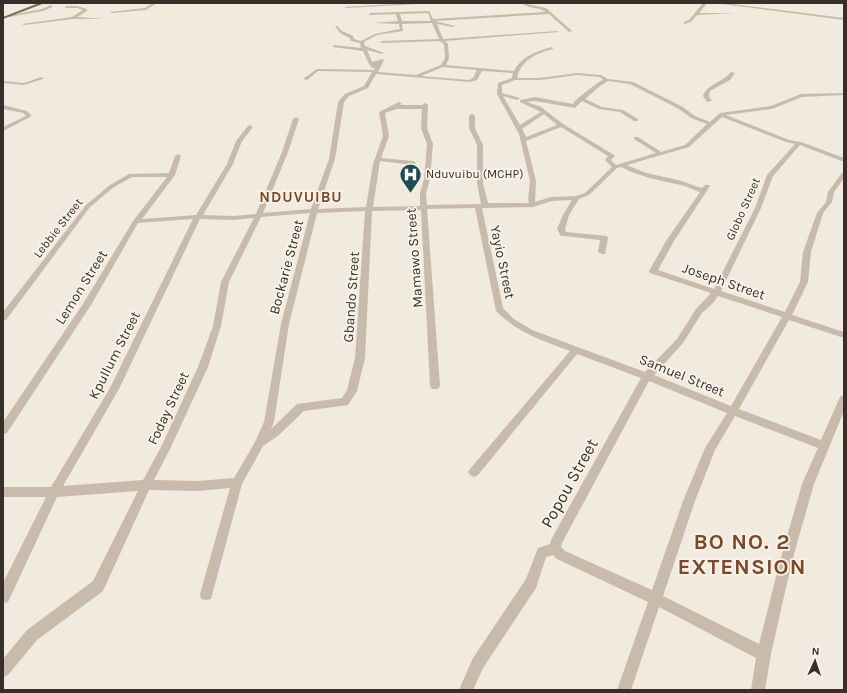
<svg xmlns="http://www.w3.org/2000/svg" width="847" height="693" viewBox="0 0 847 693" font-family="Karla,sans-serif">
  <rect width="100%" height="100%" fill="#f1eade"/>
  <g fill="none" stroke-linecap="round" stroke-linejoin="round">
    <path fill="#c8bbab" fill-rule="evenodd" d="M153,3H157L146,10L112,13L110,12L145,8Z
      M412,3H438L346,8L344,7Z
      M522,3L546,8L572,31L569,32L549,14L435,21L455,26L453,27L437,24L443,39L557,31L559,32L445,41L448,44L449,58L446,65L514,71C522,56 537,51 552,47L553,49C537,53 521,60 517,78H540L577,73L601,75L608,79L633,82L683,107L695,116L710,122L720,113L771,106L801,94L844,93V95L802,97L772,109L726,115L789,140L801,142L844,158V162L800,145L773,176L761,208L721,291L785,312L800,282L803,252L817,213L826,202L828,192L842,173L844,172V178L834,192L832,202L823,213L811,252L808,282L792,315L844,332V338L789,320L739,409L821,440L839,399L841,396L844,395V411L814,484L792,561L771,654L765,690H751L756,658L659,607L631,690H617L648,602L557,559L553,555L546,557L536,588L483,668L473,690H459L473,658L526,579L538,548L550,544L552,538L641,378L577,354L478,475L474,477L470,475L468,472L470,469L570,351C541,340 518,333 496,311L475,208L427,209L440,386L438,389H432L430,386L421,210L372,211L365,358L357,391L348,405L304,411L279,435L263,446L242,484L211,599L206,600L201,599L200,594L230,488L198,491L149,490L103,591L37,640L8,675L3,677V659L27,630L93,581L138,491L57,497L8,602L3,603V583L46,497H3V487H51L110,388L193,219L138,223L91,305L7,433L3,434V422L83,304L133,221L167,177H132L114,187L90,207L6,320L3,321V312L86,205L110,185L129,174L169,173L175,156L178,154L181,156L175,175L142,219L196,215L227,164L236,141L248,126L250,125L253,127L242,141L233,164L203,215L233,216L256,214L282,152L293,119L296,117L299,119L288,152L263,213L311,209L329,159L338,102L345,94L364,86L372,72L318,71L307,80L303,79L317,69L374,70L375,68H372L369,64L363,51L333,47L334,45L361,48L360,43L351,41L350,38L340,33L335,26H337L342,31L353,36L354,39L361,41L375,34L400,29L399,24L373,23L398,21L396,14L369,15L370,13L429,11L433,19L546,12C539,7 529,9 522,3ZM428,13L431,21H402L400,14ZM432,23L439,39L382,41L380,42L382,43L440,41L444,44L445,58L441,65L416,75L378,72L384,60L382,59L372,62L367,50L382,54L384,53L365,46L364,42L377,35L403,31L402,24ZM443,67L477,70L473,78L469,80L421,76ZM482,71L513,73L512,78L498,83L497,94L519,134L530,181L528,200L529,203H488L483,183V145L475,128V116L472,114L469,116V128L477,145V183L481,204L427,205L426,193L430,179L433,144L427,128L428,105L425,103L422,105H400L402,104L399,102L379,112L383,136L373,164L366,207L318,209L335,159L344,102L349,96L368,88L376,74L470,82L477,80ZM577,75L600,77L603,80C598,82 574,100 573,104L535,97L520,100V102L541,112L520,125L503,96L517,100L520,98L502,93V85L515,80H540ZM608,81L630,84L679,109L691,118L707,124L685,145L661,152L638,137H634V139L656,153L616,165L611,160L615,156L614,155L563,124L541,107L527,102L535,101L575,108L582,101L599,109L620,112L634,121H638V119L623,110L602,107L585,99L600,86ZM397,109H422L421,128L427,144L424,179L420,193V206L373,207L380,161L413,165L416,163L413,161L381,158L389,136L385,113ZM544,114L557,125L526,137L522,129ZM722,117L786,142L795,144L767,175L755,208L714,289L658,270L674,241L710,186L709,185H705L702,188C694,186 686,182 678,180C661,176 644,174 627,165L689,147ZM561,127L608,156L605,160L612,167L585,193L576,196L551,197L535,202L536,181L526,141ZM621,167C639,176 657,180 676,184C684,185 692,189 700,192L666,241L649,271L650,273L711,293L696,309L677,339L645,372L532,330L514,319L503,308L482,208L533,207L552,201L572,200L563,215L557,229L561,236H564L600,240L598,252L602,254H605L608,238L607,236L566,232L565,229L569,215L579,199L589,195L617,168ZM365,211L355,358L347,390L342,398L297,404L271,429L274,422L289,324L317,213ZM310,213L281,324L264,422L255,442L234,478L198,481L154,480L170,449L208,367L221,326L229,282L261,217ZM254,218L221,282L213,326L198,367L161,447L143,480L63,486L119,389L200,219L233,220ZM718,296L782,317L731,406L654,375L683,343L702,313L713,303ZM649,381L727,413L705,448L683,501L652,590L565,551L561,547L562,543ZM735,416L818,448L802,484L780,561L759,644L663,596L695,501L715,450Z
      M703,3H707L699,13H736L697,15L691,22L684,24V22L689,20Z
      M715,3H725L844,18V20Z
      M51,5L52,7L43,11L9,17L7,16L42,9Z
      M66,6H77L87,9V11L77,17L104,19H73L24,25L22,24L72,17L83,10L77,8H65Z
      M731,72L735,73L730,80L710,91L709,96L712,101L707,102L703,96C708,83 722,83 731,72Z
      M41,77L43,78V79L24,85L3,83V81L24,83Z
      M3,105L27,111L32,116L3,131V127L26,116L23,113L3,109Z"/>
    <path fill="#77685c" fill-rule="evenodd" d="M39,3H45L3,19V17Z"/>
  </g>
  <defs>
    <symbol id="hospital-pin" viewBox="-11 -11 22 30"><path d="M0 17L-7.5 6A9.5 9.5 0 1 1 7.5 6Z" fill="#224c55" stroke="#f9f4ea"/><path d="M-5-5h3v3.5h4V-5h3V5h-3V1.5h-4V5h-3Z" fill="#fff"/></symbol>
  </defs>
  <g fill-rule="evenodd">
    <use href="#hospital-pin" x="398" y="162" width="25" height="34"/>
  </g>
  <g text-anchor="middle" stroke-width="3.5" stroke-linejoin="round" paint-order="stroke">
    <g font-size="12" fill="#362f2a" stroke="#f9f4ea" text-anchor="start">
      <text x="426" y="178">Nduvuibu (MCHP)</text>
    </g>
    <g font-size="12" fill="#362f2a" stroke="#f9f4ea">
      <text transform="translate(743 209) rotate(-66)" y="4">Globo Street</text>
      <text transform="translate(58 228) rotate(-52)" y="4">Lebbie Street</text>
    </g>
    <g font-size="14" fill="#362f2a" stroke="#f9f4ea">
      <text transform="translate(414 258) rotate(-94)" y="5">Mamawo Street</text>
      <text transform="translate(503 262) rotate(78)" y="5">Yayio Street</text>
      <text transform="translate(286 267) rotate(-75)" y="5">Bockarie Street</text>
      <text transform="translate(724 281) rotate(19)" y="5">Joseph Street</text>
      <text transform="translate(81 287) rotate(-58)" y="5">Lemon Street</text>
      <text transform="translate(351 297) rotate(-86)" y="5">Gbando Street</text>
      <text transform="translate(114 355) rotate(-63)" y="5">Kpullum Street</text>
      <text transform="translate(682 375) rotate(22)" y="5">Samuel Street</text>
      <text transform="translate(168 408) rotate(-65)" y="5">Foday Street</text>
    </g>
    <g font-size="15" font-weight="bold" letter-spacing="1" fill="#7f4728" stroke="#f9f4ea">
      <text x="301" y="202">NDUVUIBU</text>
    </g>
    <g font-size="17" fill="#362f2a" stroke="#f9f4ea">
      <text transform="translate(569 483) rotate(-61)" y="6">Popou Street</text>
    </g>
    <g font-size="22" font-weight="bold" letter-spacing="1" fill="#7f4728" stroke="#f9f4ea">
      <text x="742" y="549">BO NO. 2<tspan x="742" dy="25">EXTENSION</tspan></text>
    </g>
  </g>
  <rect width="847" height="693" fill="none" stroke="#362f2a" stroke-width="8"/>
  <g transform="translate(815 661) rotate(3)" stroke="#f9f4ea" stroke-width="3" paint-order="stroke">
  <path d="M0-3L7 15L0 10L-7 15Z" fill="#362f2a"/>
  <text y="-6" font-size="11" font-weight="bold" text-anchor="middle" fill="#362f2a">N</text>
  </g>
</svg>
